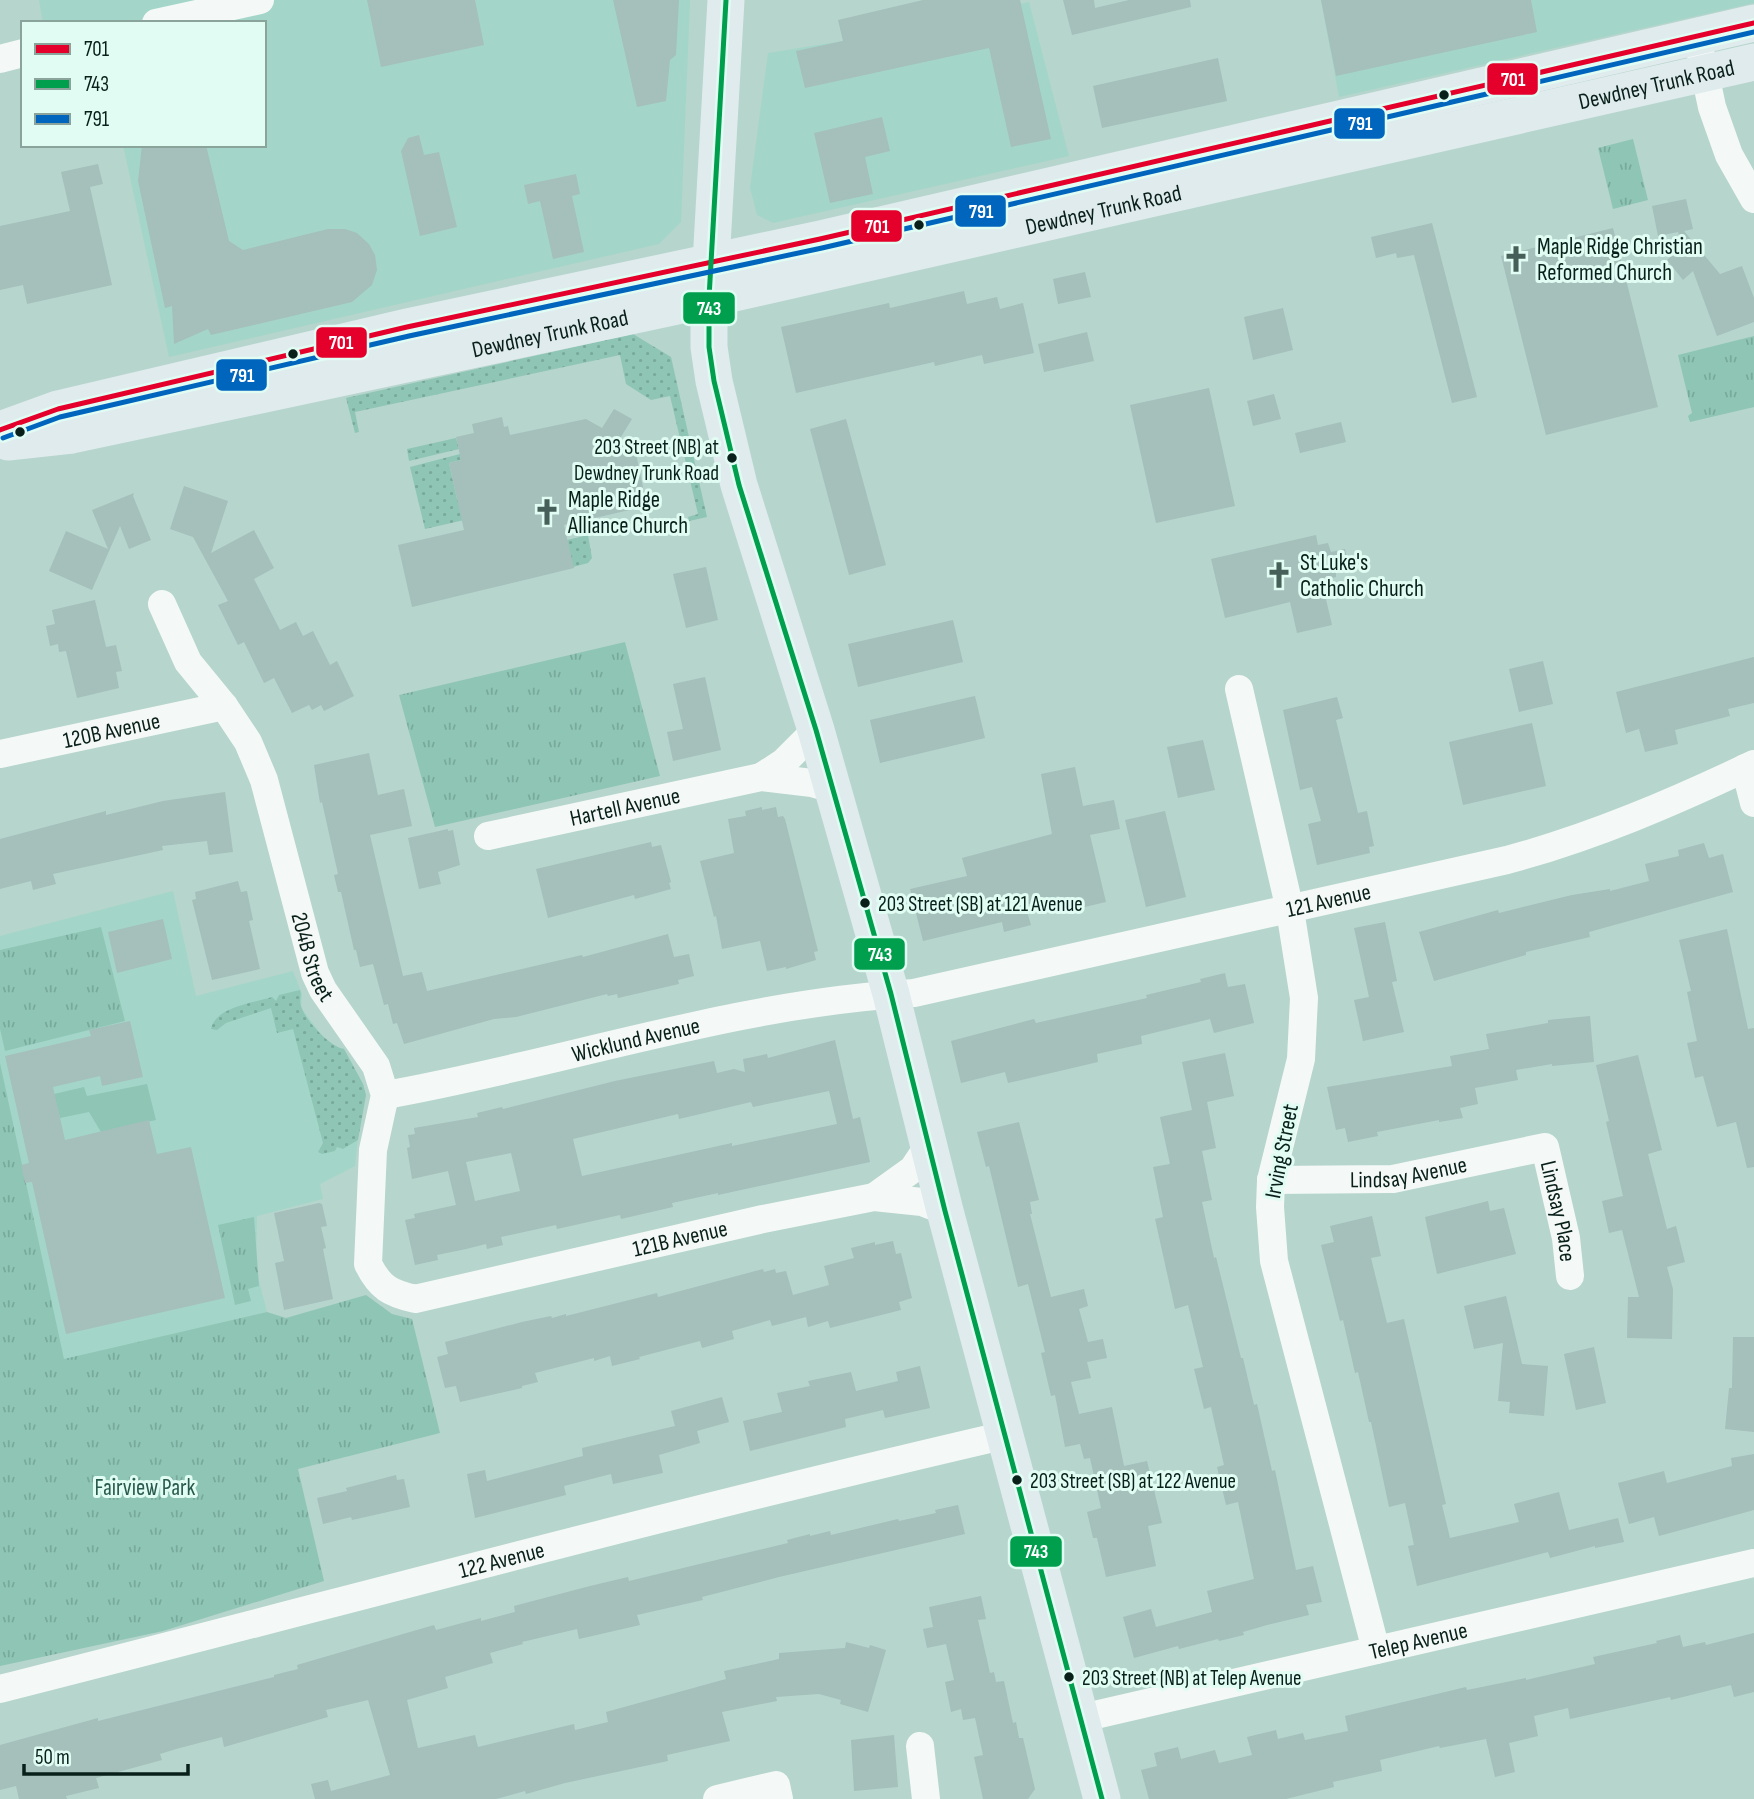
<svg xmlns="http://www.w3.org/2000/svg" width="1754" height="1799" viewBox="0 0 1754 1799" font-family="'Sofia Sans Condensed',sans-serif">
  <defs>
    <pattern id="grass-dots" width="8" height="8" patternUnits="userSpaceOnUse" patternTransform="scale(1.75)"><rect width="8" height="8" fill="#8ec5b5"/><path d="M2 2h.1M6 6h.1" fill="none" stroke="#79a99b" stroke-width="1.8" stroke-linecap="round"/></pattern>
    <pattern id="park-tufts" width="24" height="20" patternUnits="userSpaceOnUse" patternTransform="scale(1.75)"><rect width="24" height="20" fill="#8ec5b5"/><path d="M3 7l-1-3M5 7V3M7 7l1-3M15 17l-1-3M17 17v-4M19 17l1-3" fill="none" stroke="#79a99b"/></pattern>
  </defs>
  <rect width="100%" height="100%" fill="#b6d5cc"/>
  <path fill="#a3d6c8" d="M39,0H690L681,222L659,244L169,357L123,145H264V23H43Z
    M1321,0H1754V3L1339,97Z
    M1029,2L1069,156L773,223L757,215L750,188L768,53L843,41Z
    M173,891L196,996L293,971L302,994L301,1008L325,1039L335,1047L344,1049L363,1084L366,1095L360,1117L355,1166L320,1184L323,1199L257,1216L256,1269L267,1312L0,1375V936Z"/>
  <path fill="url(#grass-dots)" d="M633,334L671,357L707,517L689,521L688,517L698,514L670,396L651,400L626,384L620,355L355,412L359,432L355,433L346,398Z
    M456,438L459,449L409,461L407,449Z
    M460,454L461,460L449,463L457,499L473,518L425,529L410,467Z
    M588,535L592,558L588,563L573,567L567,540Z
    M300,990C302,996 299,1000 301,1006C305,1020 330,1047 344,1049L363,1084L366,1095L358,1140L343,1149L337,1147L335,1151L322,1154L318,1152L323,1143L293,1029L277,1033L271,1008L226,1023L217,1030L211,1029C215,1007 254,1003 272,997L276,1001L279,995Z"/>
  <path fill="url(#park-tufts)" d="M1633,139L1648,200L1613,209L1598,148Z
    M1754,336V407L1690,422L1688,416L1692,413L1678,355Z
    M625,642L660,776L435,827L399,695Z
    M101,927L125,1021L5,1051L0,1029V950Z
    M0,1063L64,1359L267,1312L286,1318L366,1295L392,1314L412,1319L440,1433L298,1469L324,1581L163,1631L0,1666Z
    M254,1217L259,1286L248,1289L251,1301L235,1305L218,1225Z"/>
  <path fill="#8ec5b5" d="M147,1084L156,1120L101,1132L89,1112L60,1118L54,1094L84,1087L87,1096Z"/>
  <path fill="#a5bfbb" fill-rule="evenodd" d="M367,0H475L484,45L381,67Z
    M613,0H679L676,55L670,60L666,101L637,107Z
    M923,0H1020L1051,139L1011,147L989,48L805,88L796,51L843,41L838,20Z
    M1063,0H1094L1095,8L1129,0H1190L1191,7L1072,35Z
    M1321,0H1531L1537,32L1336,76Z
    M1218,58L1227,101L1102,128L1093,86Z
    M882,117L890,151L865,157L873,194L830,203L814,133Z
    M419,135L424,155L439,152L457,227L420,236L401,151L408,138Z
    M142,145H206L229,241L243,250L328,229H345L357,233L369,244L375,255L377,270L372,285L352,302L211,335L208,329L174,344L172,306L165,308L138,181Z
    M98,164L103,184L90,187L112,285L27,304L23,285L0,290V226L70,211L61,172Z
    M576,174L580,194L572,196L584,252L553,259L540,201L528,204L524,185Z
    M1686,199L1693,229L1684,231L1720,274L1742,266L1754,298V322L1717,336L1693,271L1683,280L1667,260L1683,246L1678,232L1658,236L1652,206Z
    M1432,223L1477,397L1452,403L1414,255L1397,258L1396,253L1376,258L1371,237Z
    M1613,228L1658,407L1546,435L1501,256Z
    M1085,272L1091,297L1058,304L1053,279Z
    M964,291L967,304L997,297L1000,309L1023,303L1034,353L984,364L982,355L935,366L934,362L796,393L781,327L889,303L890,308Z
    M1283,308L1293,350L1253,360L1244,317Z
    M1087,332L1094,361L1044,372L1038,344Z
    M1209,388L1235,506L1156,523L1130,405Z
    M1274,394L1281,419L1253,426L1247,401Z
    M614,409L632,419L619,440L635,449L647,506L564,525L574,568L412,607L398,545L464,530L449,463L461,460L456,437L474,433L472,424L502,417L504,427L508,426L510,435L586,419L602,428Z
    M846,419L886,565L849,575L810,429Z
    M1341,422L1346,442L1300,453L1295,433Z
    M184,486L228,501L211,553L254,530L274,568L254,579L280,630L296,622L303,636L313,631L330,665L337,661L354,696L324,711L321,705L312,710L309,705L292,713L274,678L264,683L244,642L238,645L218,605L228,601L193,537L170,529Z
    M134,493L133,496L151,540L129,549L120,526L92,590L49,571L66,531L108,549L92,510Z
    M1316,535L1318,545L1328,543L1331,552L1345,549L1349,567L1336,570V577L1328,579L1331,594L1325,595L1332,625L1297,633L1290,602L1225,618L1211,559Z
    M706,567L718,620L686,628L673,574Z
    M95,600L106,647L116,645L122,671L116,672L119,688L77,698L66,651L59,652L58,644L50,646L46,626L55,624L52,610Z
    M953,620L963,662L858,687L848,644Z
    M1754,657V703L1728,709L1730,716L1675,730L1678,744L1645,752L1639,729L1626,733L1616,692Z
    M1543,661L1553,704L1519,712L1509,669Z
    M705,677L721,750L673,761L667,732L683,729L673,684Z
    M975,696L985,738L880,763L870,720Z
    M1337,697L1343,718L1336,720L1358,813L1367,811L1374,846L1369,847L1370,853L1317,865L1308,824L1321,821L1312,787L1300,790L1283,710Z
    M1532,723L1546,786L1463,805L1449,742Z
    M1203,740L1215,790L1178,798L1167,747Z
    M369,753L378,795L404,789L412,826L370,835L403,976L422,972L427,991L582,955L583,957L668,934L674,957L689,954L694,976L678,980L679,984L618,998L617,994L608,996L607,994L516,1017L494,1019L404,1044L397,1023L393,1024L388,1004L384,1005L373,964L360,967L356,950H354L341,892H338L334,875L338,874L322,802L320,803L314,765Z
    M1075,767L1083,806L1114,800L1120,829L1090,835L1106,902L1063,912L1059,896L1025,905L1031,925L1004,932L1002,922L923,941L910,889L967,876L962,858L1052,834L1041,774Z
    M225,792L233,852L209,855L207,841L162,846L163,850L53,874L56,884L33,890L31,881L0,889V839L106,811V815L163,801Z
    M762,807V810L776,807L778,817L783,816L785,819L818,951L814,952L816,960L786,969V967L767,971L760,941L722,949L716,916L714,917L700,861L734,853L728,819L746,816L745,811Z
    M1165,811L1186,897L1146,907L1125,820Z
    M448,829V831L453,830L460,865L438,872L441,884L419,889L408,838Z
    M651,842L652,847L661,845L671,882L669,883L671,889L635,899L634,895L548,918L536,869Z
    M1704,843L1709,858L1723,854L1733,892L1589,932L1590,937L1526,952V955L1434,981L1419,932L1498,910L1499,913L1572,895L1610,889V891L1649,881L1645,864L1679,856L1678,850Z
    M238,881L241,892L247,891L253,920L249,921L260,969L212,980L192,900L196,899L195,892Z
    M163,919L172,959L117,973L108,932Z
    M1385,922L1397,981L1392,982L1404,1032L1363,1041L1354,1000L1369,997L1354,928Z
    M1727,929L1748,1029L1754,1028V1167L1747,1168L1736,1122L1717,1127L1703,1076L1695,1078L1687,1043L1697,1041L1687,992L1691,991L1679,940Z
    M1225,973L1228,987L1245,984L1254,1023L1214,1033L1210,1019L1141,1036L1142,1044L1097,1054L1098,1062L1008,1083L1005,1072L961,1083L951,1041L1034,1019L1036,1023L1147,998L1146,995L1201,982L1200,979Z
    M1590,1016L1594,1062L1552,1066V1064L1516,1070L1518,1080L1475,1088L1478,1104L1460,1108L1463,1118L1439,1122V1120L1377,1132L1378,1136L1348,1142L1345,1128L1336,1130L1327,1087L1452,1066L1450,1056L1489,1049L1486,1034L1548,1023V1020Z
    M130,1021L143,1077L102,1086L100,1076L53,1087L65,1140L149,1120L157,1154L191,1147L225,1298L66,1334L32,1182L25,1183L21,1165L29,1163L5,1056L91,1036L89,1030Z
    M835,1040L853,1119L860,1117L870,1162L718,1195V1193L672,1203L673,1207L621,1219L620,1215L557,1229L556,1225L501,1237L503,1245L487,1249L486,1244L466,1249L437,1255L438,1260L415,1265L405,1220L415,1218L414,1214L456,1205L448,1171L412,1179L407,1148L410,1147L408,1135L415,1134L414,1128L478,1117L477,1113L502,1107L503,1109L615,1081L714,1061L717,1073L734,1069L745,1072L743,1059L767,1054L768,1058ZM829,1091L837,1124L732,1146V1143L582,1176L573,1139L678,1114L679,1119L751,1102L753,1107ZM511,1153L520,1191L475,1201L466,1162Z
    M1225,1053L1234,1096L1207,1102L1216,1148L1202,1151L1212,1200L1202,1202L1214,1258L1216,1257L1241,1358H1243L1254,1405L1257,1404L1272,1471L1275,1470L1296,1570L1313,1566L1322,1602L1306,1605L1309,1615L1267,1625L1243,1632L1244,1635L1219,1641L1218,1639L1179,1649L1178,1646L1134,1658L1123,1617L1151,1609L1156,1627L1212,1612L1207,1591L1254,1579L1238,1502L1226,1505L1217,1467L1224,1465L1211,1407L1204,1409L1194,1369L1203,1367L1188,1305L1175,1309L1155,1219L1163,1217L1153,1167L1170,1164L1160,1117L1192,1110L1182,1062Z
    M1638,1055L1662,1150L1648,1154L1667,1229L1676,1226L1685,1262L1667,1267L1673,1289L1672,1339L1627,1338L1628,1297H1639L1622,1230L1609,1233L1602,1201L1623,1196L1606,1122L1609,1121L1596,1065Z
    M1019,1122L1039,1200L1030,1202L1032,1214H1030L1051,1297L1084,1289L1088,1306L1079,1309L1088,1342L1103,1339L1107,1358L1087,1362L1091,1378L1071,1382L1079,1414L1112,1407L1124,1466L1147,1461L1162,1523L1148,1526L1156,1566L1106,1577L1097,1538H1093L1087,1512L1101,1508L1090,1458L1084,1459L1080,1444L1065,1447L1055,1395L1051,1396L1041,1353L1045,1352L1028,1284L1018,1287L989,1166L986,1167L977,1132Z
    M1488,1201L1490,1211L1504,1208L1516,1254L1437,1274L1425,1217Z
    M319,1203L322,1204L327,1226L321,1227L326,1248L323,1249L333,1299L284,1310L275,1263L284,1261L274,1213Z
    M1372,1216L1381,1256L1371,1258L1387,1323L1404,1319L1446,1504L1442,1505L1450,1538L1519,1522L1514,1504L1559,1492L1569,1530L1618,1518L1624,1542L1595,1548V1546L1550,1558L1548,1552L1417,1586L1408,1546L1414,1545L1405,1503L1389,1507L1371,1422H1369L1358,1372L1355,1373L1343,1320L1340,1321L1321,1245L1334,1242L1330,1226Z
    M893,1241L896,1254L901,1253L912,1298L899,1302L901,1310L830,1328L828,1321L808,1327L806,1317L772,1326L770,1320L732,1331L734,1339L702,1348L700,1341L639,1357L640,1359L612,1366L610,1356L594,1361V1358L535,1373L538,1382L522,1386V1388L460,1402L456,1386L445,1388L437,1357L448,1354L445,1342L522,1322L551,1316L552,1318L566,1314V1316L657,1293L658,1297L763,1269L764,1272L775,1269L776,1273L786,1271L793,1295L829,1285L824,1266L854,1258L851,1248L875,1242V1245Z
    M1506,1296L1522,1364L1548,1366L1544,1416L1509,1413L1510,1402L1498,1401L1503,1343L1474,1349L1464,1306Z
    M1733,1337H1754V1432L1725,1429L1729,1388H1732Z
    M1594,1347L1606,1403L1576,1410L1564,1354Z
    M920,1366L930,1408L885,1418L883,1410L845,1419L846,1427L750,1451L743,1421L782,1412L777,1393L810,1386L808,1381L851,1372L856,1391L898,1381L896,1372Z
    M722,1397L729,1422L697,1431L700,1443L659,1455L663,1473L613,1484L611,1474L564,1486L566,1495L475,1518L467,1474L485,1470L487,1481L583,1456L582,1448L675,1426L671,1411Z
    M1754,1454V1510L1659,1536L1654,1517L1629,1524L1618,1483L1664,1471L1667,1483L1732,1466L1731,1458Z
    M396,1475L397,1480L404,1479L410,1507L352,1520L351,1517L323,1524L317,1498L347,1491L346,1488Z
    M958,1505L965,1534L779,1577L702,1597L703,1600L637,1615L640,1625L579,1639L577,1629L522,1642L523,1644L490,1653L493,1663L445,1677L448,1688L407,1700L418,1748L475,1735L478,1747L574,1724L575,1730L608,1722L606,1712L726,1679L724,1671L779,1659V1653L845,1648L846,1642L869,1648L870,1645L886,1650L868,1712L840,1704L841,1700L819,1694L776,1697L777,1701L722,1712L730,1741L667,1755L668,1761L565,1783L526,1794L525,1791L496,1799H315L311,1784L328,1780L331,1791L390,1775L368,1700L326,1710L328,1717L224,1747L222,1737L176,1749L160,1754L162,1760L96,1778L99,1788L66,1796L67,1799H19L16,1786L0,1790V1745L98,1718V1721L274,1677V1675L298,1669L297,1665L434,1625L436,1630L481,1618V1621L515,1612L514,1606L590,1586L628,1577L629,1581L708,1562L788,1543L787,1540L810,1534V1536L830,1531L831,1535L898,1519L899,1521L936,1513L935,1510Z
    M981,1596L986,1619L978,1620L990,1673L994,1672L996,1682L1004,1681L1013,1723L1016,1722L1019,1738H1023L1035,1789L1028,1799H983L974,1757L983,1755L975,1718L963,1720L961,1709L951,1712L945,1682L954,1680L946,1644L927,1648L923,1629L933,1627L929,1607Z
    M1754,1633V1692L1734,1697L1731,1685L1671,1700L1670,1697L1570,1719L1568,1708L1534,1716L1538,1736L1509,1743L1515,1772L1495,1777L1486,1739L1440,1748L1439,1746L1380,1760L1382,1771L1333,1782L1334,1787L1286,1799H1149L1141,1770L1157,1766L1154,1753L1178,1747L1181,1759L1215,1750L1219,1763L1252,1755L1247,1737L1276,1730L1278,1739L1303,1733L1305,1740L1348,1731L1345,1716L1466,1687L1467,1690L1526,1678V1680L1595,1664L1593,1657L1657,1643L1656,1641L1680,1635L1683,1647L1705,1642L1706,1645Z
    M894,1735L898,1787L854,1791L851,1740Z"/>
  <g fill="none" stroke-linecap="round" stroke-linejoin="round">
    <g stroke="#f4f9f7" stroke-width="28">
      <path d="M156,23L260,0"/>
      <path d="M1701,55L1712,107L1729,155L1754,199"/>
      <path d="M0,59L23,53"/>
      <path id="s1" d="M162,604L188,662L224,706L248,742L264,780L315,973L323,990L376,1066L385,1095L373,1150L368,1264C380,1288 390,1293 415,1299L763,1219L874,1197L922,1202L945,1211"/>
      <path d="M1239,689L1290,910L1304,998L1301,1059L1271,1180L1270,1207L1274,1261L1376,1650"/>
      <path id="s2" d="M0,754L224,706"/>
      <path d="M1745,768L1754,803"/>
      <path d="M761,777L784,762L816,730"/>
      <path id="s3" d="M488,836L761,777L812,783L833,789"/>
      <path id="s4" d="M385,1095C561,1064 734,1003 914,993L1507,860C1593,837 1674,802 1754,764"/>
      <path id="s5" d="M1271,1180L1393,1179L1545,1147L1566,1238L1570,1276"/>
      <path d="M874,1197L913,1169L929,1145"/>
      <path id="s6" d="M0,1689C335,1604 669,1513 1006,1435"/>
      <path id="s7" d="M1082,1718L1754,1563"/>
      <path d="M920,1746L926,1799"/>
      <path d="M717,1799L776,1785L779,1799"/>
    </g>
    <g stroke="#e0ebed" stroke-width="37">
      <path d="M726,0L709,298V347L714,381L739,485L816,730L891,994L945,1211L1102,1799"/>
      <path d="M0,430L58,409L407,327L820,239L1754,23"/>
      <path id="s8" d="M8,442L72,435L673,307L1754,62"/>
    </g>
    <defs>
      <path id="bus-1" d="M0,430L58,409L407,327L820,239L1754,23"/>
      <path id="bus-2" d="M726,0L709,298V347L714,381L739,485L816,730L891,994L945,1211L1102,1799"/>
      <path id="bus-3" d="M3,438L60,417L409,336L822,248L1754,32"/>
    </defs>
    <use href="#bus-1" stroke="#e0fcf3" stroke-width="10"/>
    <use href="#bus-2" stroke="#e0fcf3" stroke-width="10"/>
    <use href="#bus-3" stroke="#e0fcf3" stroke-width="10"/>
    <use href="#bus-1" stroke="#e4002b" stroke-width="5"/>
    <use href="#bus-2" stroke="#009f4e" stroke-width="5"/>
    <use href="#bus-3" stroke="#0065bd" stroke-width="5"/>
  </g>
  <defs>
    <symbol id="church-bare" viewBox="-9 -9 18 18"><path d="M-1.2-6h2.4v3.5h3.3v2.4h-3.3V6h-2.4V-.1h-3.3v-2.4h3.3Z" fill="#465f58" stroke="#e0fcf3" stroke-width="2.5" paint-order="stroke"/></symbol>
  </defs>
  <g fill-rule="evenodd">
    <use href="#church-bare" x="1497" y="240" width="38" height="38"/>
    <use href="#church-bare" x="528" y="493" width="38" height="38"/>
    <use href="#church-bare" x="1260" y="556" width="38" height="38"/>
  </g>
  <g fill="#09201a" stroke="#e0fcf3" stroke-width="2.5">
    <circle cx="1444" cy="95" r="6"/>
    <circle cx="919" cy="225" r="6"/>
    <circle cx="293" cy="354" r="6"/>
    <circle cx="20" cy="432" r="6"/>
    <circle cx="732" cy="458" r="6"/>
    <circle cx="865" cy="903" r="6"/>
    <circle cx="1017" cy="1480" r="6"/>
    <circle cx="1069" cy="1677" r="6"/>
  </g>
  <g text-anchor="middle" stroke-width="6" stroke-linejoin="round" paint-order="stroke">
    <g font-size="21" fill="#09201a" stroke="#e0fcf3" text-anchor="start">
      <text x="719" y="454" text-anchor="end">203 Street (NB) at<tspan x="719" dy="26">Dewdney Trunk Road</tspan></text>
      <text x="878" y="911">203 Street (SB) at 121 Avenue</text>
      <text x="1030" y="1488">203 Street (SB) at 122 Avenue</text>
      <text x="1082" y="1685">203 Street (NB) at Telep Avenue</text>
    </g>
    <g font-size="23" fill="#09201a" stroke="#e0fcf3">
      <text dy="8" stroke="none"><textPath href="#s8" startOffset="1687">Dewdney Trunk Road</textPath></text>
      <text dy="8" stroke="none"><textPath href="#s8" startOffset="1120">Dewdney Trunk Road</textPath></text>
      <text dy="8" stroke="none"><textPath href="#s8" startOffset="553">Dewdney Trunk Road</textPath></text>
      <text dy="8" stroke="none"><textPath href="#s2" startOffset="114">120B Avenue</textPath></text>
      <text dy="8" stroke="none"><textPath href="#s3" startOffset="140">Hartell Avenue</textPath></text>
      <text dy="8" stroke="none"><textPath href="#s4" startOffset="964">121 Avenue</textPath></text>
      <text dy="8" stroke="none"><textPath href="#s1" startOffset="388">204B Street</textPath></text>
      <text dy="8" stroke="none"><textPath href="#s4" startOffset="257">Wicklund Avenue</textPath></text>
      <text transform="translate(1281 1151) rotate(-79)" y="8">Irving Street</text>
      <text dy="8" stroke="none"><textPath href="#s5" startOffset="138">Lindsay Avenue</textPath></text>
      <text dy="8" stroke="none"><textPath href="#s5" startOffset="343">Lindsay Place</textPath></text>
      <text dy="8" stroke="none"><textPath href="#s1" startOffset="1050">121B Avenue</textPath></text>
      <text dy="8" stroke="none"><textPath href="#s6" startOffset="518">122 Avenue</textPath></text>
      <text dy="8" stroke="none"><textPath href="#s7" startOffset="345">Telep Avenue</textPath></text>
    </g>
    <g font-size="23" fill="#09201a" stroke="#e0fcf3" text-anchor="start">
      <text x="1537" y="254">Maple Ridge Christian<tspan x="1537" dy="26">Reformed Church</tspan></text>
      <text x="568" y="507">Maple Ridge<tspan x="568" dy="26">Alliance Church</tspan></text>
      <text x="1300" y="570">St Luke's<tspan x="1300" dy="26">Catholic Church</tspan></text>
    </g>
    <g font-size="23" fill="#2a5a4d" stroke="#e0fcf3">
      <text x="145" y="1495">Fairview Park</text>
    </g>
  </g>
  <g stroke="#e0fcf3" stroke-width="2.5">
    <rect x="1486" y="62" width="53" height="34" rx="7" fill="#e4002b"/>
    <rect x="1333" y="107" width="53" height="33" rx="7" fill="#0065bd"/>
    <rect x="954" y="194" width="53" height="34" rx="7" fill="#0065bd"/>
    <rect x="850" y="209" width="53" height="34" rx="7" fill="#e4002b"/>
    <rect x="682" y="291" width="54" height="34" rx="7" fill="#009f4e"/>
    <rect x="315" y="326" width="53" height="33" rx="7" fill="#e4002b"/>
    <rect x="215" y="358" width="53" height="34" rx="7" fill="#0065bd"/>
    <rect x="853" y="937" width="53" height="34" rx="7" fill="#009f4e"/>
    <rect x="1009" y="1535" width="54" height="33" rx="7" fill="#009f4e"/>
  </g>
  <g font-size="19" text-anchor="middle" font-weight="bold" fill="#fff">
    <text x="1513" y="86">701</text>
    <text x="1360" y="130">791</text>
    <text x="981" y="218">791</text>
    <text x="877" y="233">701</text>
    <text x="709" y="315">743</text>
    <text x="341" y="349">701</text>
    <text x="242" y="382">791</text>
    <text x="880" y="961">743</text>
    <text x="1036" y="1558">743</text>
  </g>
  <rect x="21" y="21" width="245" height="126" fill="#e0fcf3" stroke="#8aa49c" stroke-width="2"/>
  <rect x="35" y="44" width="35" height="10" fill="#e4002b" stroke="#8aa49c" stroke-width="2"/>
  <text x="84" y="56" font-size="21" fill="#09201a">701</text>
  <rect x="35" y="79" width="35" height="10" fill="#009f4e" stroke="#8aa49c" stroke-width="2"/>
  <text x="84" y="91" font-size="21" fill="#09201a">743</text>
  <rect x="35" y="114" width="35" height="10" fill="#0065bd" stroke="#8aa49c" stroke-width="2"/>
  <text x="84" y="126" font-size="21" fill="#09201a">791</text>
  <path d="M24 1764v10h164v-10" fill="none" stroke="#09201a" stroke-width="3.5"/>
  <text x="35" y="1764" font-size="21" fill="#09201a" stroke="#e0fcf3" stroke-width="5" paint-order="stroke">50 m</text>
</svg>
